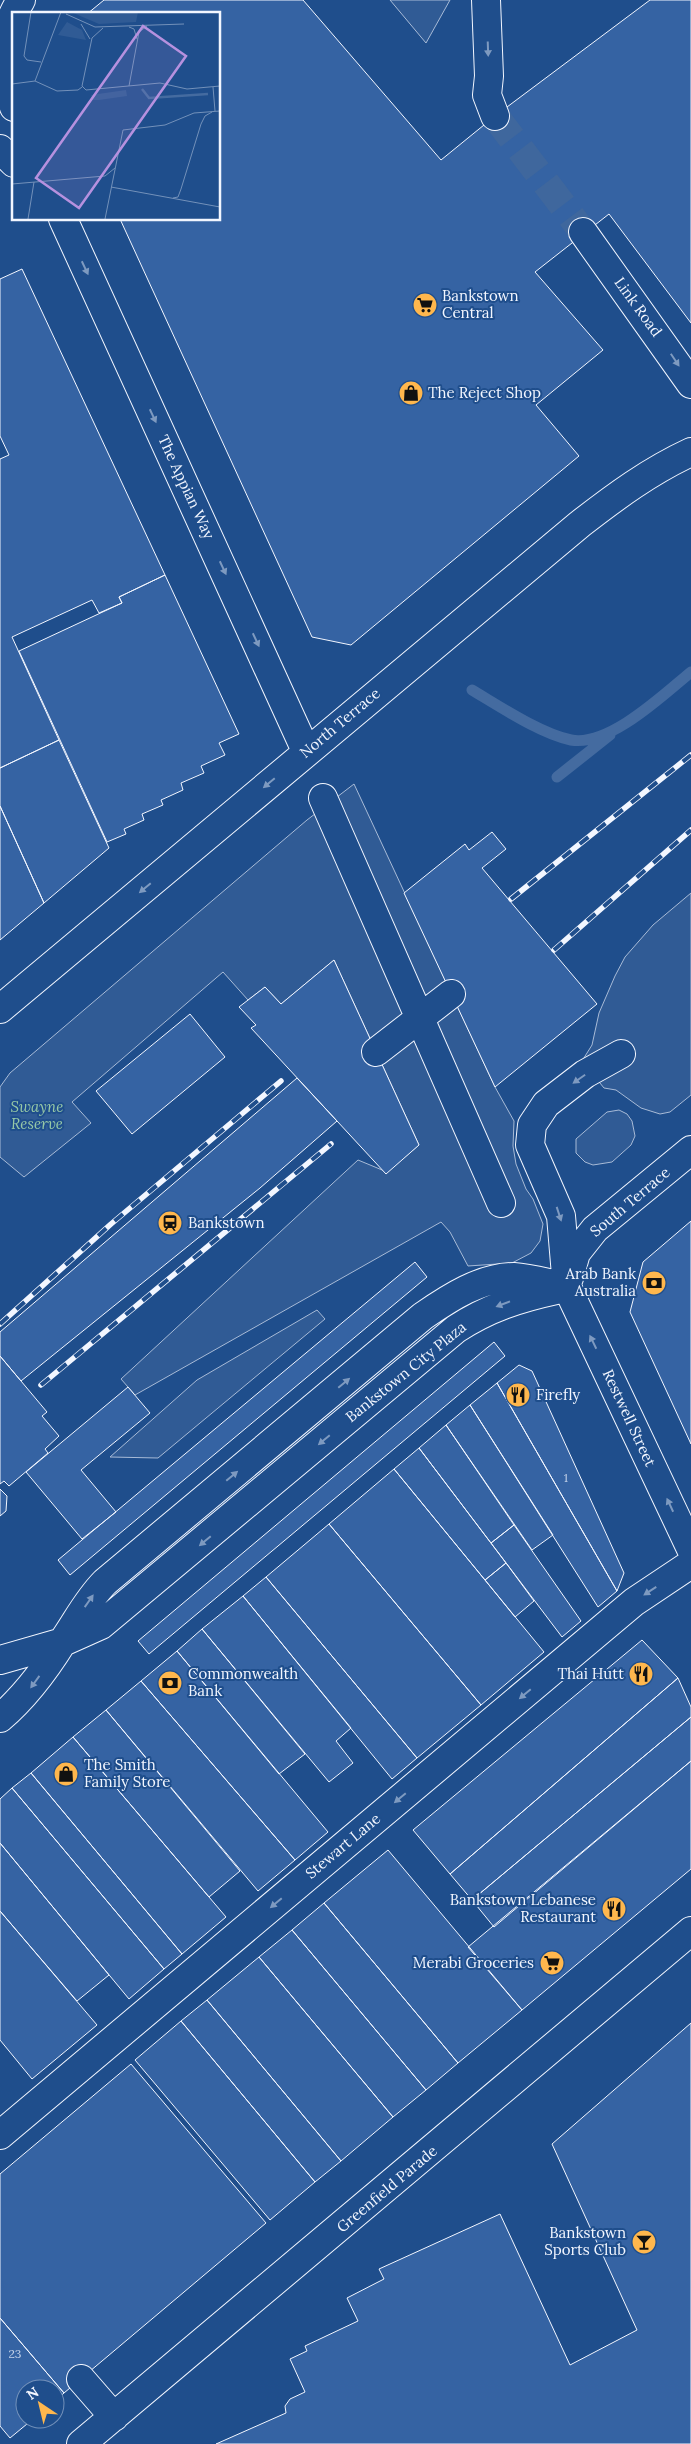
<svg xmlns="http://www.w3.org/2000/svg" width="691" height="2444" viewBox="0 0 691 2444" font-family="Lora,serif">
  <rect width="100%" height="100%" fill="#1f4e8c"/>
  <path fill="#305b95" stroke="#a8bbd7" d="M390,0H450L426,43Z
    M354,784L495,1087L514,1121L513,1146L516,1164L526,1189L533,1199L543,1224L540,1241L531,1253L512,1263L468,1266L450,1232L441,1222L135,1395L121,1379L358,1160L387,1172L419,1145L334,960L281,1004L265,987L248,1000L223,972L72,1102L91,1123L24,1177L0,1157V1087L10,1073L307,820Z
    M691,893V1095L670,1112L660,1114L641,1108L616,1090L604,1088L582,1061L592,1045L599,1013L615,976L625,957L653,925Z
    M619,1110L627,1114L632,1121L635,1136L631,1145L612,1162L593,1165L585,1162L576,1153V1139L607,1112Z
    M317,1310L325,1319L158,1458L110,1457L197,1380Z"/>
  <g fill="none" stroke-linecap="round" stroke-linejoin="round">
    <path stroke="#446ba0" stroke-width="11" d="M472,690C499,706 541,734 571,740C609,747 663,695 691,672
      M557,777L610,735"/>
  </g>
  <path fill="#3563a3" stroke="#f2f6ff" d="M104,0H303L441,160L495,116L650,0H691V323L609,214L535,272L603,350L536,405L579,456L351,645L312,637L120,219H219V14H87Z
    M22,269L165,575L119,597L122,603L99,613L92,600L12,637L59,740L0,768V459L9,455L0,436V279Z
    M165,575L239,734L219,743L225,755L201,766L204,773L181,783L183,790L161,800L163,805L142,814L144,820L124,829L126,834L107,842L19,651L122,603L119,597Z
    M59,740L109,848L44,903L0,806V768Z
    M0,806L44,903L0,940Z
    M492,832L506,849L482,868L597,1004L495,1087L404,893L465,844L469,850Z
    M334,960L419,1145L386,1174L251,1028L256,1025L239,1007L265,987L281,1004Z
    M190,1014L225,1057L132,1134L96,1091Z
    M297,1078L337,1121L260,1188L21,1381L0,1356V1332Z
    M691,1221V1444L630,1312L643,1262Z
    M415,1262L427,1277L70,1575L58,1560Z
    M494,1342L505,1356L149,1654L138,1641Z
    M0,1356L47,1412L42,1416L59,1436L45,1449L48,1453L9,1486L4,1481L0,1484Z
    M519,1365L532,1371L624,1573L617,1591L497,1383Z
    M497,1383L617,1591L598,1607L470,1405Z
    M128,1387L150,1413L81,1470L116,1512L82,1539L26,1472Z
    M470,1405L553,1535L532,1550L446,1425Z
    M446,1425L514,1525L491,1543L419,1448Z
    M419,1448L506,1563L485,1580L394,1469Z
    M394,1469L544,1652L481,1705L329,1524Z
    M0,1489L7,1496L6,1511L0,1516Z
    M329,1524L481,1705L417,1758L266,1577Z
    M514,1525L581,1621L562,1637L491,1543Z
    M506,1563L534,1601L515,1617L485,1580Z
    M266,1577L417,1758L392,1779L243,1596Z
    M243,1596L351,1728L336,1741L353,1763L329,1782L202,1629Z
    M202,1629L305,1754L279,1774L177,1651Z
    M642,1640L678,1678L450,1874L413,1830Z
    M177,1651L328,1832L295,1860L141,1681Z
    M678,1678L691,1707V1717L472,1900L450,1874Z
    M141,1681L295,1860L258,1891L106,1710Z
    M106,1710L240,1871L209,1897L73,1737Z
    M691,1717V1761L494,1927L472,1900Z
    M73,1737L226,1917L182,1954L31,1773Z
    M691,1761V1869L522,2010L468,1947Z
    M31,1773L182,1954L164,1969L12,1788Z
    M12,1788L164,1969L129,1999L0,1843V1799Z
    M0,1843L109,1975L77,2001L0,1911Z
    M388,1850L522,2010L458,2063L324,1903Z
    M324,1903L458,2063L426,2090L292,1930Z
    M0,1911L97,2025L32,2079L0,2040Z
    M292,1930L426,2090L393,2117L259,1957Z
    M259,1957L393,2117L341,2161L207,2000Z
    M207,2000L341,2161L315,2182L181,2021Z
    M181,2021L315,2182L270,2220L135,2060Z
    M691,2023V2444H216L286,2413L285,2406L290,2399L305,2392L290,2359L307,2351L305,2346L358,2321L347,2298L384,2279L379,2269L500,2214L570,2365L637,2330L552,2144Z
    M131,2064L266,2223L64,2393L0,2318V2174Z
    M0,2318L64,2393L55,2401V2389H25V2419H33L10,2438L0,2426Z"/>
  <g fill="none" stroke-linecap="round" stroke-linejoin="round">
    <path stroke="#3f679d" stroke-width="28" stroke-dasharray="28 14" stroke-linecap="butt" d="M495,116L583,232"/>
    <defs>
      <path id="minor" d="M486,0L489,76L487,95L495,116
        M14,107C0,70 0,33 21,0
        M0,149L14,163
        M63,219L306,751
        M583,232L691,384
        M323,798L501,1203
        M0,1009L580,524C616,496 650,471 691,452
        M376,1052L451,994
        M621,1054L585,1074L546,1104L532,1125L530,1145L561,1216L567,1287L691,1549
        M569,1278L576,1253L595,1229L691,1150
        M0,1660L63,1642L101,1625L456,1329C488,1308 519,1298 556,1290
        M0,1718C26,1696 45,1670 63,1641C77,1621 87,1600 105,1582L423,1316C449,1298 481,1277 514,1277C531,1278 550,1284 567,1287
        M0,2135L634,1602L691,1564
        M81,2379L114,2417
        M81,2444L691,1931"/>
    </defs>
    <use href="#minor" stroke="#f2f6ff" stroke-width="30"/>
    <use href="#minor" stroke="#1f4e8c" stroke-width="28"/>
    <defs>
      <path id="rail" d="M511,899L691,755
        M554,950L691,830
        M0,1324L111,1224L281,1081
        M41,1385L331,1144"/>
    </defs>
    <use href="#rail" stroke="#f2f6ff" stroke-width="5.5"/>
    <use href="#rail" stroke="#1f4e8c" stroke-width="4" stroke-dasharray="11" stroke-linecap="butt"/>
  </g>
  <defs><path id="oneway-solid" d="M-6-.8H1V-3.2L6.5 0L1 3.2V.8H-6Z" transform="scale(1.25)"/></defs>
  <g fill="#7e9ac0">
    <use href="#oneway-solid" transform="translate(488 49) rotate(88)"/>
    <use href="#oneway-solid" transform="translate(85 268) rotate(65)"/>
    <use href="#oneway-solid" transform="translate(675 360) rotate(56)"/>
    <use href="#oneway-solid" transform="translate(153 416) rotate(65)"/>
    <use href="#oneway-solid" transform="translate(223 568) rotate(65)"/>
    <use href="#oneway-solid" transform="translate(256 640) rotate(65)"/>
    <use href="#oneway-solid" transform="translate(269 783) rotate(140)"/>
    <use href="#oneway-solid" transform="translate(145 888) rotate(140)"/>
    <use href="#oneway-solid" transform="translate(579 1079) rotate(145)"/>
    <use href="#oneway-solid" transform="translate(559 1214) rotate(72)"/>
    <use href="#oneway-solid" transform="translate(503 1304) rotate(159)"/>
    <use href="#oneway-solid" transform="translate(593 1342) rotate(-116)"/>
    <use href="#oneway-solid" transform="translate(344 1383) rotate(-40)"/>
    <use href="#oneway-solid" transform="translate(324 1440) rotate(140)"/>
    <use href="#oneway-solid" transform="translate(232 1476) rotate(-40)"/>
    <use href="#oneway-solid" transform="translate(670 1505) rotate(-115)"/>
    <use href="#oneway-solid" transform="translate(205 1541) rotate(140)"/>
    <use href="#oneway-solid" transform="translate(650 1591) rotate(147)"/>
    <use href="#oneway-solid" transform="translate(89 1601) rotate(-55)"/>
    <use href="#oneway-solid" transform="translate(35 1682) rotate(126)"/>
    <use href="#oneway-solid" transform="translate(525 1694) rotate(140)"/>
    <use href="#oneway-solid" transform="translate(400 1798) rotate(140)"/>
    <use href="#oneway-solid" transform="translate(276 1903) rotate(140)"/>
  </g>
  <defs>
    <symbol id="supermarket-disc" viewBox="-11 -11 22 22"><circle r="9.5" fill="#ffb74d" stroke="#1f4e8c"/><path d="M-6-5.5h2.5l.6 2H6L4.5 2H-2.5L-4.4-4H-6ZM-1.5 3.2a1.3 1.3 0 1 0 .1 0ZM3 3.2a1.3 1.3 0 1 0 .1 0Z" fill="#111"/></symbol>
    <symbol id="shop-disc" viewBox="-11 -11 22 22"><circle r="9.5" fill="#ffb74d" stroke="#1f4e8c"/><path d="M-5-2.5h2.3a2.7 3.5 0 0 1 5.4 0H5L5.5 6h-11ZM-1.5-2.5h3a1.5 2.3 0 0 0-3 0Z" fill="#111"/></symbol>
    <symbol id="station-disc" viewBox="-11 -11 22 22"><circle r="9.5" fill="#ffb74d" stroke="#1f4e8c"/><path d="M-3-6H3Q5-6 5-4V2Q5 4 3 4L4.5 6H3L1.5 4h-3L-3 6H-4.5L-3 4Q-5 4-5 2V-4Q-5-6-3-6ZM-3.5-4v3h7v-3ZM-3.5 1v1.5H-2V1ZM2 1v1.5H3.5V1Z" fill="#111"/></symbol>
    <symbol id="bank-disc" viewBox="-11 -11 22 22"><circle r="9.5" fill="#ffb74d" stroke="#1f4e8c"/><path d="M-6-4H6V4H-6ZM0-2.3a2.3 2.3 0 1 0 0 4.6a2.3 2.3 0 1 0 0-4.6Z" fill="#111"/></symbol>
    <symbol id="restaurant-disc" viewBox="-11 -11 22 22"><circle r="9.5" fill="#ffb74d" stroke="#1f4e8c"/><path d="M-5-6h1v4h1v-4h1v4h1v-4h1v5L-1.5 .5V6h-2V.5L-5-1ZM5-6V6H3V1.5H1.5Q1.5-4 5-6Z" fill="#111"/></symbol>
    <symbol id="bar-disc" viewBox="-11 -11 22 22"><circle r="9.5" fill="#ffb74d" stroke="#1f4e8c"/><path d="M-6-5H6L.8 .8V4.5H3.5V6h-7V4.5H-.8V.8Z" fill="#111"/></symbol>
  </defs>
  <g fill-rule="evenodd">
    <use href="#supermarket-disc" x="411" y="291" width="28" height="28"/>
    <use href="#shop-disc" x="397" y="379" width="28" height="28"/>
    <use href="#station-disc" x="156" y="1209" width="28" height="28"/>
    <use href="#bank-disc" x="640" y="1269" width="28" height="28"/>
    <use href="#restaurant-disc" x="504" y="1381" width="28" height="28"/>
    <use href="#restaurant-disc" x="627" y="1660" width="28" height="28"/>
    <use href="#bank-disc" x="156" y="1669" width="28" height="28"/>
    <use href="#shop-disc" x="52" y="1760" width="28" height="28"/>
    <use href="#restaurant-disc" x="600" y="1895" width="28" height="28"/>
    <use href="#supermarket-disc" x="538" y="1949" width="28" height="28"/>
    <use href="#bar-disc" x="630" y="2228" width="28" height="28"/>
  </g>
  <g text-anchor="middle" stroke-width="4" stroke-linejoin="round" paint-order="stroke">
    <g font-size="12" fill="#c3d1e8">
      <text x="566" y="1482">1</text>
      <text x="15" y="2358">23</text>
    </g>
    <g font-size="15" fill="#f2f6ff" stroke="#1f4e8c" text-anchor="start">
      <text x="442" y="301">Bankstown<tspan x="442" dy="17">Central</tspan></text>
      <text x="428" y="398">The Reject Shop</text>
      <text x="188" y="1228">Bankstown</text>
      <text x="636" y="1279" text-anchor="end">Arab Bank<tspan x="636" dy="17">Australia</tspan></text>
      <text x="536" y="1400">Firefly</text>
      <text x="188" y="1679">Commonwealth<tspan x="188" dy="17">Bank</tspan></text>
      <text x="624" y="1679" text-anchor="end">Thai Hutt</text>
      <text x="84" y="1770">The Smith<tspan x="84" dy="17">Family Store</tspan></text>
      <text x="596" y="1905" text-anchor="end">Bankstown Lebanese<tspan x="596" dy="17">Restaurant</tspan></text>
      <text x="534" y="1968" text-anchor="end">Merabi Groceries</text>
      <text x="626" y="2238" text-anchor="end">Bankstown<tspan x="626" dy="17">Sports Club</tspan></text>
    </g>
    <g font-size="15" fill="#f2f6ff" stroke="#1f4e8c">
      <text transform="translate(638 307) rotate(54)" y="5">Link Road</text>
      <text transform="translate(186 487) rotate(65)" y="5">The Appian Way</text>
      <text transform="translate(340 723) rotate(-40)" y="5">North Terrace</text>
      <text transform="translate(630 1202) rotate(-40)" y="5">South Terrace</text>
      <text transform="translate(406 1372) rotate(-39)" y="5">Bankstown City Plaza</text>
      <text transform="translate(629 1418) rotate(65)" y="5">Restwell Street</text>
      <text transform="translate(343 1846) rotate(-40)" y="5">Stewart Lane</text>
      <text transform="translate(387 2189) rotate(-40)" y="5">Greenfield Parade</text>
    </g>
    <g font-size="15" font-style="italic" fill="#97c8a6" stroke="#1f4e8c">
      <text x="37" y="1112">Swayne<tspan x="37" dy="17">Reserve</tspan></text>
    </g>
  </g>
  <g transform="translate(12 12)">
    <rect width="208" height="208" fill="#1f4e8c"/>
    <path d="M59,0H126L124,10L87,12ZM55,10L70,18L74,28L46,23ZM114,78L115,84L87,88H81L79,83Z" fill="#305b95"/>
    <path fill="none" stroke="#446ba0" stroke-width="2.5" d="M130,77L137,86L196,82"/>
    <path fill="none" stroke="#7391ba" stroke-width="1" d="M19,0L12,44L15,48L29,50M54,2L83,15L172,12M69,12L78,27M117,15L122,17L125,27M23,69L49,0M23,69L45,79L66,78L70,75M0,72L23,69M70,74L74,78L148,71L175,77L208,74M70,74L80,26L91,16M117,74L127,20L135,14M201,75L203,99M0,172L93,164L103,156M99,175L208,195M161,186L166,185L169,177L189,112L193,104L200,100M16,207L22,170M93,207L111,118L153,113L182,101L208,99"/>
    <path fill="#b691df" fill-opacity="0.15" stroke="#b691df" stroke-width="2.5" d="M131,14L174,44L67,196L24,166Z"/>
    <rect width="208" height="208" fill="none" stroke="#f2f6ff" stroke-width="2.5"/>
  </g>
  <g transform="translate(40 2404) rotate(325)"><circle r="24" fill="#1f4e8c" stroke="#7391ba"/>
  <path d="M0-4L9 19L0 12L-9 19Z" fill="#ffb74d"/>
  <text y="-8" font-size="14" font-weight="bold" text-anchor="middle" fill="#f2f6ff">N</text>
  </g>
</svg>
